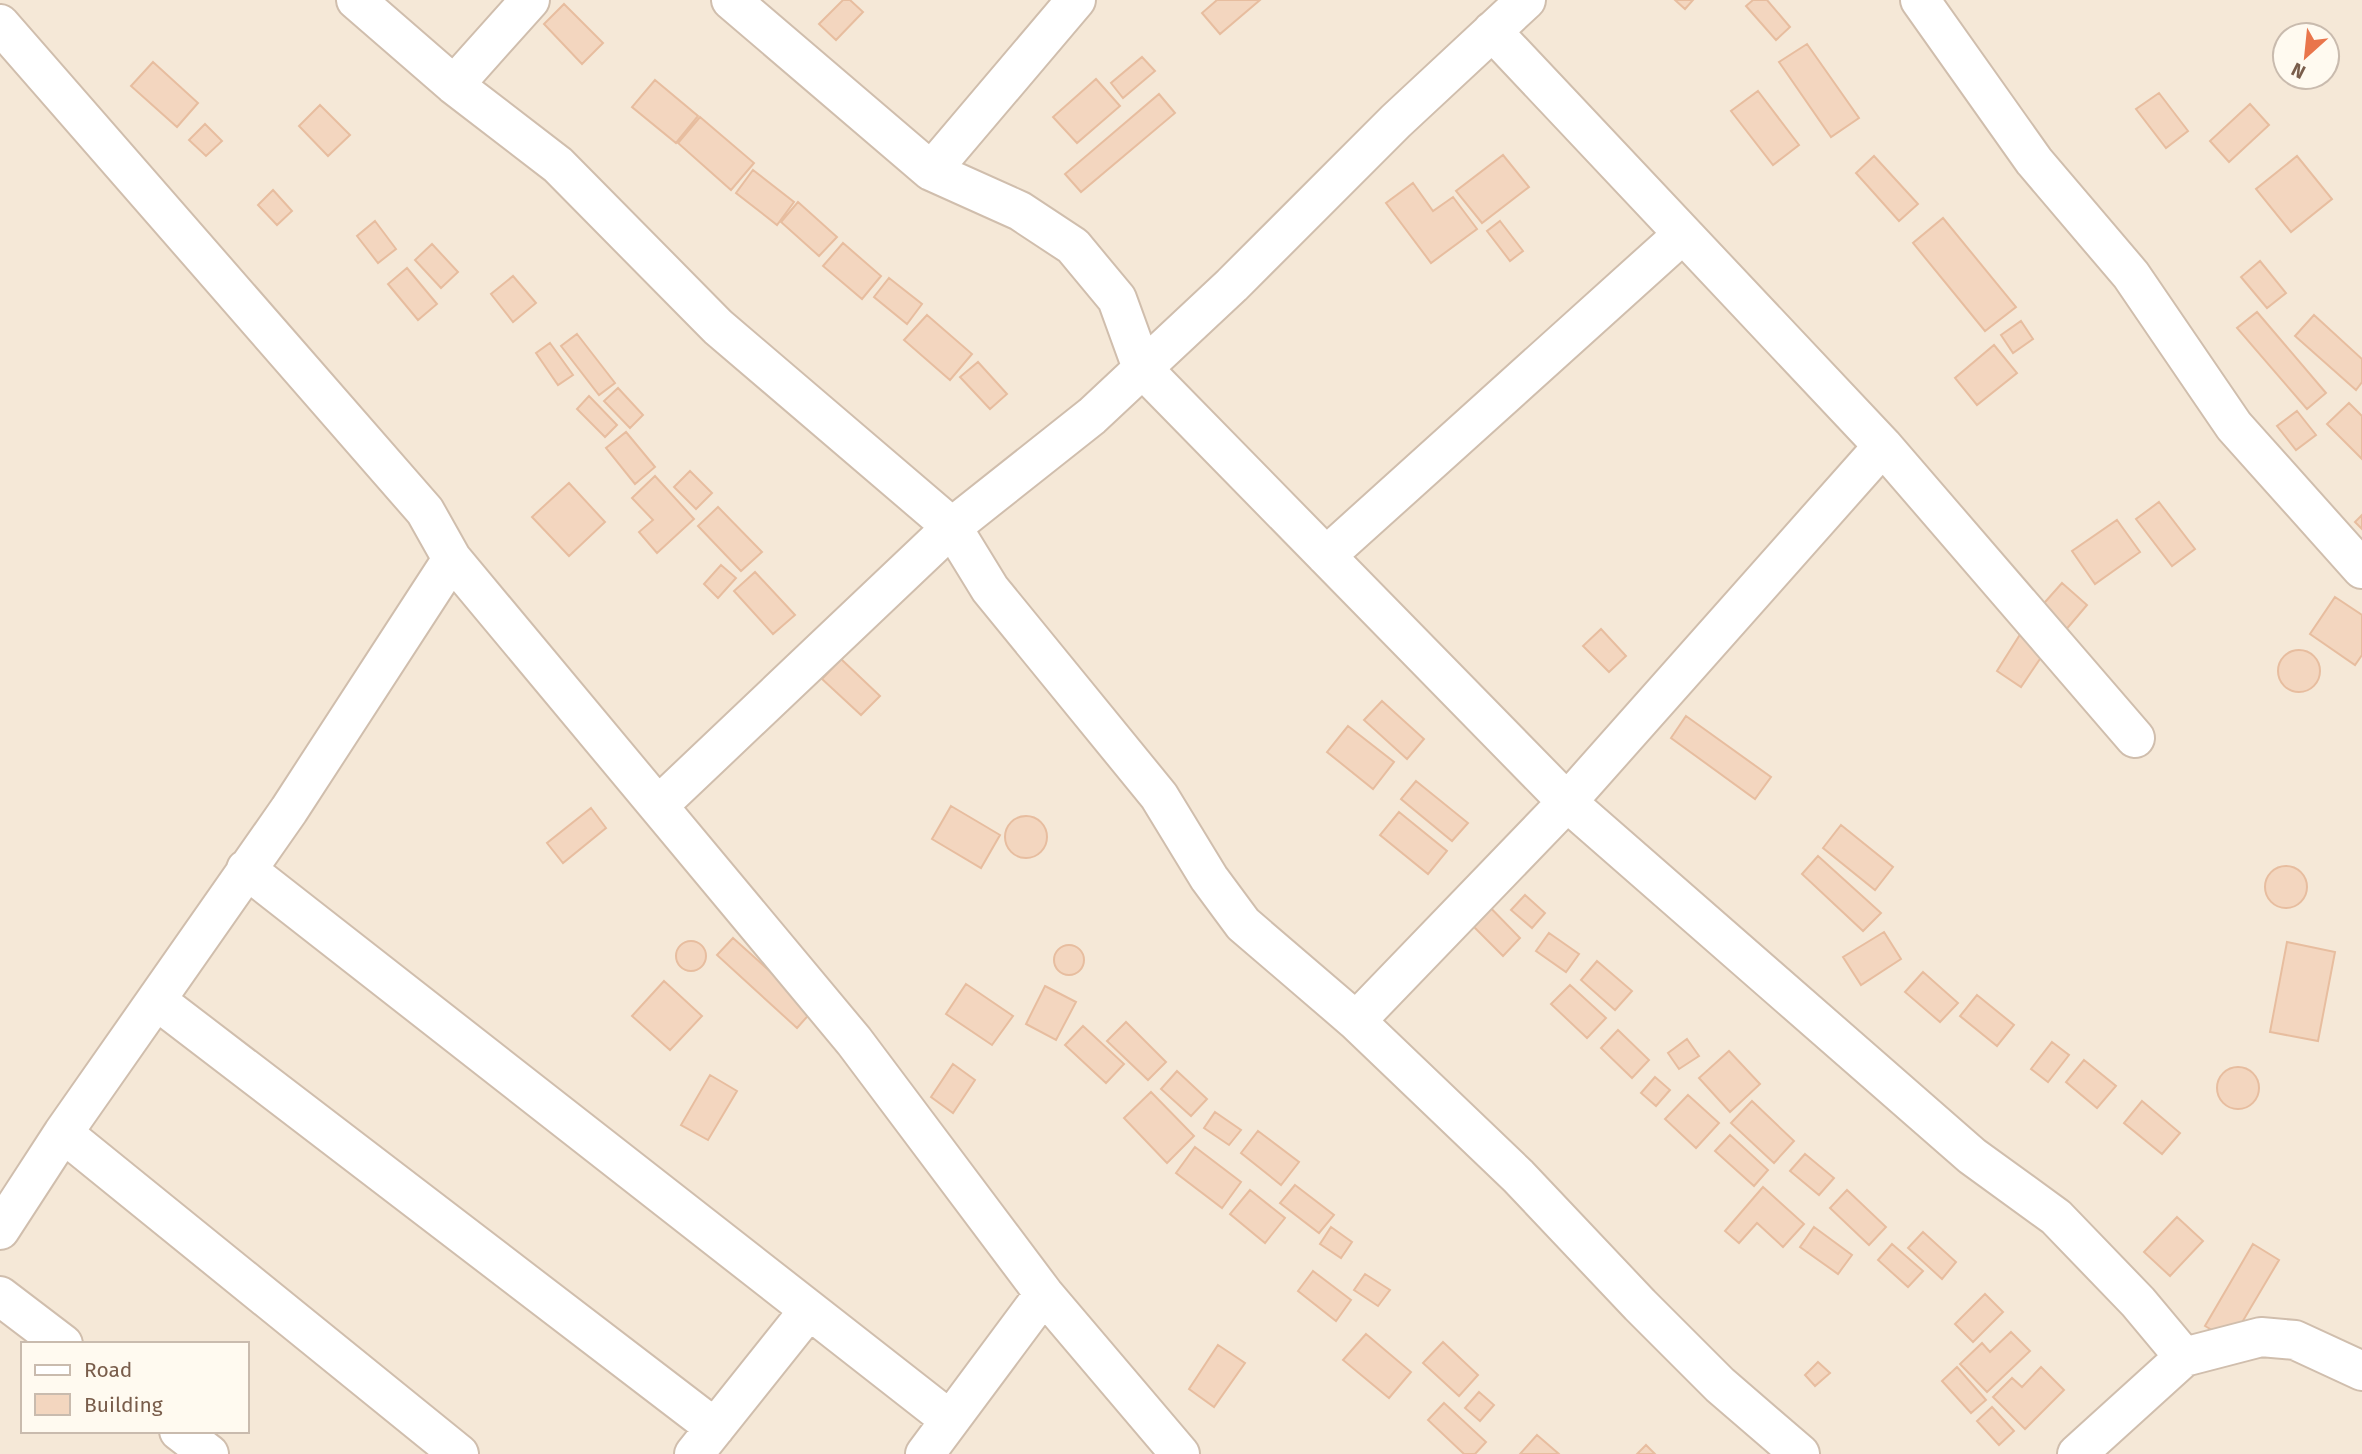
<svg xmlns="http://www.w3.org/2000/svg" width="2362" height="1454" viewBox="0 0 2362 1454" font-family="'Fira Sans',sans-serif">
  <rect width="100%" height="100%" fill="#fdf6e9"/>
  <path fill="#f5e8d7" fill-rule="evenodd" d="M0,0H2362V1454H0ZM2285,35H2327V77H2285ZM23,1344H247V1431H23Z"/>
  <path fill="#f3d6bf" stroke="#e7bd9f" stroke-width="2" d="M843,0H850L863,12L836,40L819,24Z
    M1217,0H1260L1220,34L1202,13Z
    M1675,0H1693L1685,9Z
    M1753,0H1767L1790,27L1776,40L1746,6Z
    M564,4L603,43L582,64L544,24Z
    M1807,44L1859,118L1831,137L1779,62Z
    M1142,57L1155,71L1123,98L1111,83Z
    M153,62L198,103L177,127L131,86Z
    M1096,79L1120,106L1077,143L1053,117Z
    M655,80L698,116L676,143L632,107Z
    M1758,91L1799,145L1773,165L1731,111Z
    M2159,93L2188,131L2166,148L2136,109Z
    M1159,94L1175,113L1081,192L1065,174Z
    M2250,104L2269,125L2229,162L2210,141Z
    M320,105L350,135L328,156L299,126Z
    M700,117L754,163L731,190L678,143Z
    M205,124L222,141L206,156L189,140Z
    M1503,155L1529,187L1482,223L1456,191Z
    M1874,156L1918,204L1899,221L1856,173Z
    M2297,156L2332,199L2291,232L2256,189Z
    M753,170L794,202L777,225L736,193Z
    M1413,183L1433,211L1453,197L1477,229L1431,263L1386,203Z
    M273,190L292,211L277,225L258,205Z
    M798,202L837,237L819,256L781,222Z
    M1943,218L2016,307L1985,331L1913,243Z
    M375,221L396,249L378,263L357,236Z
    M1500,221L1523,251L1510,261L1487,231Z
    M843,243L881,276L862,299L823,266Z
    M432,244L458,272L441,288L415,260Z
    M2260,261L2286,293L2267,308L2241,277Z
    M407,268L437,304L418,320L388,284Z
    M513,276L536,303L513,322L491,294Z
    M889,278L922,304L907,324L874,297Z
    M2257,312L2326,393L2307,409L2237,328Z
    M927,315L972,354L950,380L904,340Z
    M2314,315L2362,359V382L2356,390L2295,336Z
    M2021,321L2033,339L2013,353L2001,335Z
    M577,334L615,383L599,395L561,346Z
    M550,343L573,375L558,385L536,353Z
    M1994,345L2017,373L1977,405L1955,378Z
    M978,362L1007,394L990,409L960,377Z
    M618,388L643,415L630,428L604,401Z
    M589,396L617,425L605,437L577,409Z
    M2349,403L2362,416V459L2327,424Z
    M2297,411L2316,435L2296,450L2277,426Z
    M626,432L655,467L635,484L606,448Z
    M690,471L712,493L696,509L674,487Z
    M655,476L694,519L657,553L639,532L653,520L632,498Z
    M569,483L605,522L569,556L532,517Z
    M2159,502L2195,549L2172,566L2136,519Z
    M718,507L762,552L741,571L698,526Z
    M2362,515V529L2355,522Z
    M2117,520L2140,552L2095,584L2072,551Z
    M721,565L736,578L718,598L704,584Z
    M755,572L795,615L773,634L734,591Z
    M2062,583L2087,605L2064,632L2038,610Z
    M2335,597L2362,615V655L2355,665L2310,634Z
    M1601,629L1626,656L1609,672L1583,646Z
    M2021,633L2046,650L2021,687L1997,671Z
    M2278 671a21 21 0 1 1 42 0a21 21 0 1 1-42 0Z
    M841,659L880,696L861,715L822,679Z
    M1382,701L1424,739L1407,759L1364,720Z
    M1686,716L1771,777L1755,799L1671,738Z
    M1348,726L1394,762L1373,789L1327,752Z
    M1416,781L1468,823L1452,841L1401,799Z
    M951,806L1000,835L981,868L932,839Z
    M591,808L606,828L563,863L547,843Z
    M1399,812L1447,851L1428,874L1380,835Z
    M1005 837a21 21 0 1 1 42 0a21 21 0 1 1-42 0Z
    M1841,825L1893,867L1875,890L1823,848Z
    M1818,856L1881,913L1863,931L1802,874Z
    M2265 887a21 21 0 1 1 42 0a21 21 0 1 1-42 0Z
    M1525,895L1545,913L1532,928L1511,910Z
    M1480,897L1520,938L1503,956L1462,915Z
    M1884,932L1901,959L1861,985L1843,957Z
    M1549,933L1579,954L1566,972L1536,951Z
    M733,938L813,1010L797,1028L717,955Z
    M676 956a15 15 0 1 1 30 0a15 15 0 1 1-30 0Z
    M2287,942L2335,952L2318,1041L2270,1032Z
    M1054 960a15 15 0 1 1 30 0a15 15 0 1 1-30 0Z
    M1597,961L1632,991L1615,1010L1581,980Z
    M1923,972L1958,1003L1940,1022L1905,992Z
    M664,981L702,1016L670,1050L632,1016Z
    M966,984L1013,1016L992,1045L946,1014Z
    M1570,985L1606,1018L1587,1038L1551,1004Z
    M1045,986L1076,1002L1056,1040L1026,1024Z
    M1977,995L2014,1025L1997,1046L1960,1016Z
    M1126,1022L1166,1062L1148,1080L1107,1041Z
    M1083,1026L1124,1064L1106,1083L1065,1045Z
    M1618,1030L1649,1060L1632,1078L1601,1048Z
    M1687,1039L1699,1056L1679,1069L1668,1053Z
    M2052,1042L2069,1055L2048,1082L2031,1069Z
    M1729,1051L1760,1084L1730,1112L1699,1078Z
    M2084,1060L2116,1086L2097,1108L2066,1082Z
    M953,1064L975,1080L953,1113L931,1097Z
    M2217 1088a21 21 0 1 1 42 0a21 21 0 1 1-42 0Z
    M1177,1071L1207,1099L1191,1116L1161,1089Z
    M710,1075L737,1091L708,1140L681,1125Z
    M1655,1077L1670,1090L1656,1106L1641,1093Z
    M1151,1092L1194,1136L1167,1163L1124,1118Z
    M1688,1095L1719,1123L1696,1148L1665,1119Z
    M1752,1101L1794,1141L1774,1163L1731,1123Z
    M2142,1101L2180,1133L2162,1154L2124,1123Z
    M1215,1112L1241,1130L1229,1145L1204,1128Z
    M1258,1131L1299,1162L1281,1185L1241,1153Z
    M1730,1135L1768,1170L1754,1186L1715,1151Z
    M1195,1147L1241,1182L1222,1208L1176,1173Z
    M1805,1154L1834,1178L1819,1195L1790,1171Z
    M1295,1185L1334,1215L1319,1233L1280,1203Z
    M1763,1187L1804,1224L1783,1247L1757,1223L1739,1243L1725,1231Z
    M1250,1190L1285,1218L1265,1243L1230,1214Z
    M1847,1190L1886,1227L1869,1245L1830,1208Z
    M2177,1217L2203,1241L2170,1276L2144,1252Z
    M1331,1227L1352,1242L1341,1258L1320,1244Z
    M1814,1227L1852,1255L1838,1274L1800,1247Z
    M1923,1232L1956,1262L1942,1279L1908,1248Z
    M1892,1244L1923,1271L1908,1287L1878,1260Z
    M2253,1244L2279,1260L2231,1341L2205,1326Z
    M1313,1271L1351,1300L1336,1321L1298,1291Z
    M1365,1274L1390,1290L1378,1306L1354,1290Z
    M1985,1294L2003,1312L1973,1342L1955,1324Z
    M2011,1332L2030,1351L1987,1392L1960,1364L1982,1343L1990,1352Z
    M1366,1334L1411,1372L1389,1398L1343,1360Z
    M1443,1342L1478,1375L1459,1396L1423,1363Z
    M1218,1345L1245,1363L1214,1407L1189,1389Z
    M1818,1362L1830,1373L1815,1386L1805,1375Z
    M1957,1367L1986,1400L1971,1413L1942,1381Z
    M2041,1367L2064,1390L2025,1429L1993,1397L2012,1378L2022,1387Z
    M1479,1392L1494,1405L1480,1421L1465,1408Z
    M1444,1403L1486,1442L1475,1454H1464L1428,1420Z
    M1992,1407L2014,1431L1999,1445L1977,1421Z
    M1537,1435L1559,1454H1520Z
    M1646,1445L1655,1454H1637Z"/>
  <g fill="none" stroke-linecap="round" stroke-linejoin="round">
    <defs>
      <path id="minor" d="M356,0L454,85L558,165L718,327L952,527L990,589L1159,796L1209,878L1243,924L1356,1021L1518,1176L1640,1305L1720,1385L1800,1454
        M731,0L931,171L1020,211L1073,246L1117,299L1142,368L1567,802L1972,1156L2056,1217L2138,1302L2184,1357
        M1920,0L2034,161L2131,275L2234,426L2362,569
        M0,24L425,511L452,559L289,810L63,1133L0,1230
        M1492,31L1883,446L2135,738
        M454,85L530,0
        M931,171L1076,0
        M1326,556L1683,234
        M452,559L854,1041L1044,1294L1180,1454
        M658,806L952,527L1092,416L1232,285L1396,121L1526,0
        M246,869L950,1420
        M156,1000L715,1428
        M1356,1021L1567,802L1883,446
        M63,1133L459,1454
        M0,1296L63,1344
        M179,1431L209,1454
        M694,1454L809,1310
        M925,1454L1044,1294
        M2077,1454L2184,1357L2261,1337L2295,1340L2362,1371"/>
    </defs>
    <use href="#minor" stroke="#d0bead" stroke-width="42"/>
    <use href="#minor" stroke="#fff" stroke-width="38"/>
  </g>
  <rect x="21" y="1342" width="228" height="91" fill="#fffaf0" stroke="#c9bbae" stroke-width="2"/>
  <rect x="35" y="1365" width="35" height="10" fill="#ffffff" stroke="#c9bbae" stroke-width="2"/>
  <text x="84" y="1377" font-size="21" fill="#795d4b">Road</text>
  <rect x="35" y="1394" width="35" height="21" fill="#f3d6bf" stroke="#c9bbae" stroke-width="2"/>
  <text x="84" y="1412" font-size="21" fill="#795d4b">Building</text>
  <g transform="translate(2306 56) rotate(207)"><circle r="33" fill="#fffaf0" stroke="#c9bbae" stroke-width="2"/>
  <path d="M0-5L12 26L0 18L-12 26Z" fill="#e9754b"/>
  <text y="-10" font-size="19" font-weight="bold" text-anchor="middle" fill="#795d4b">N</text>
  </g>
</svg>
